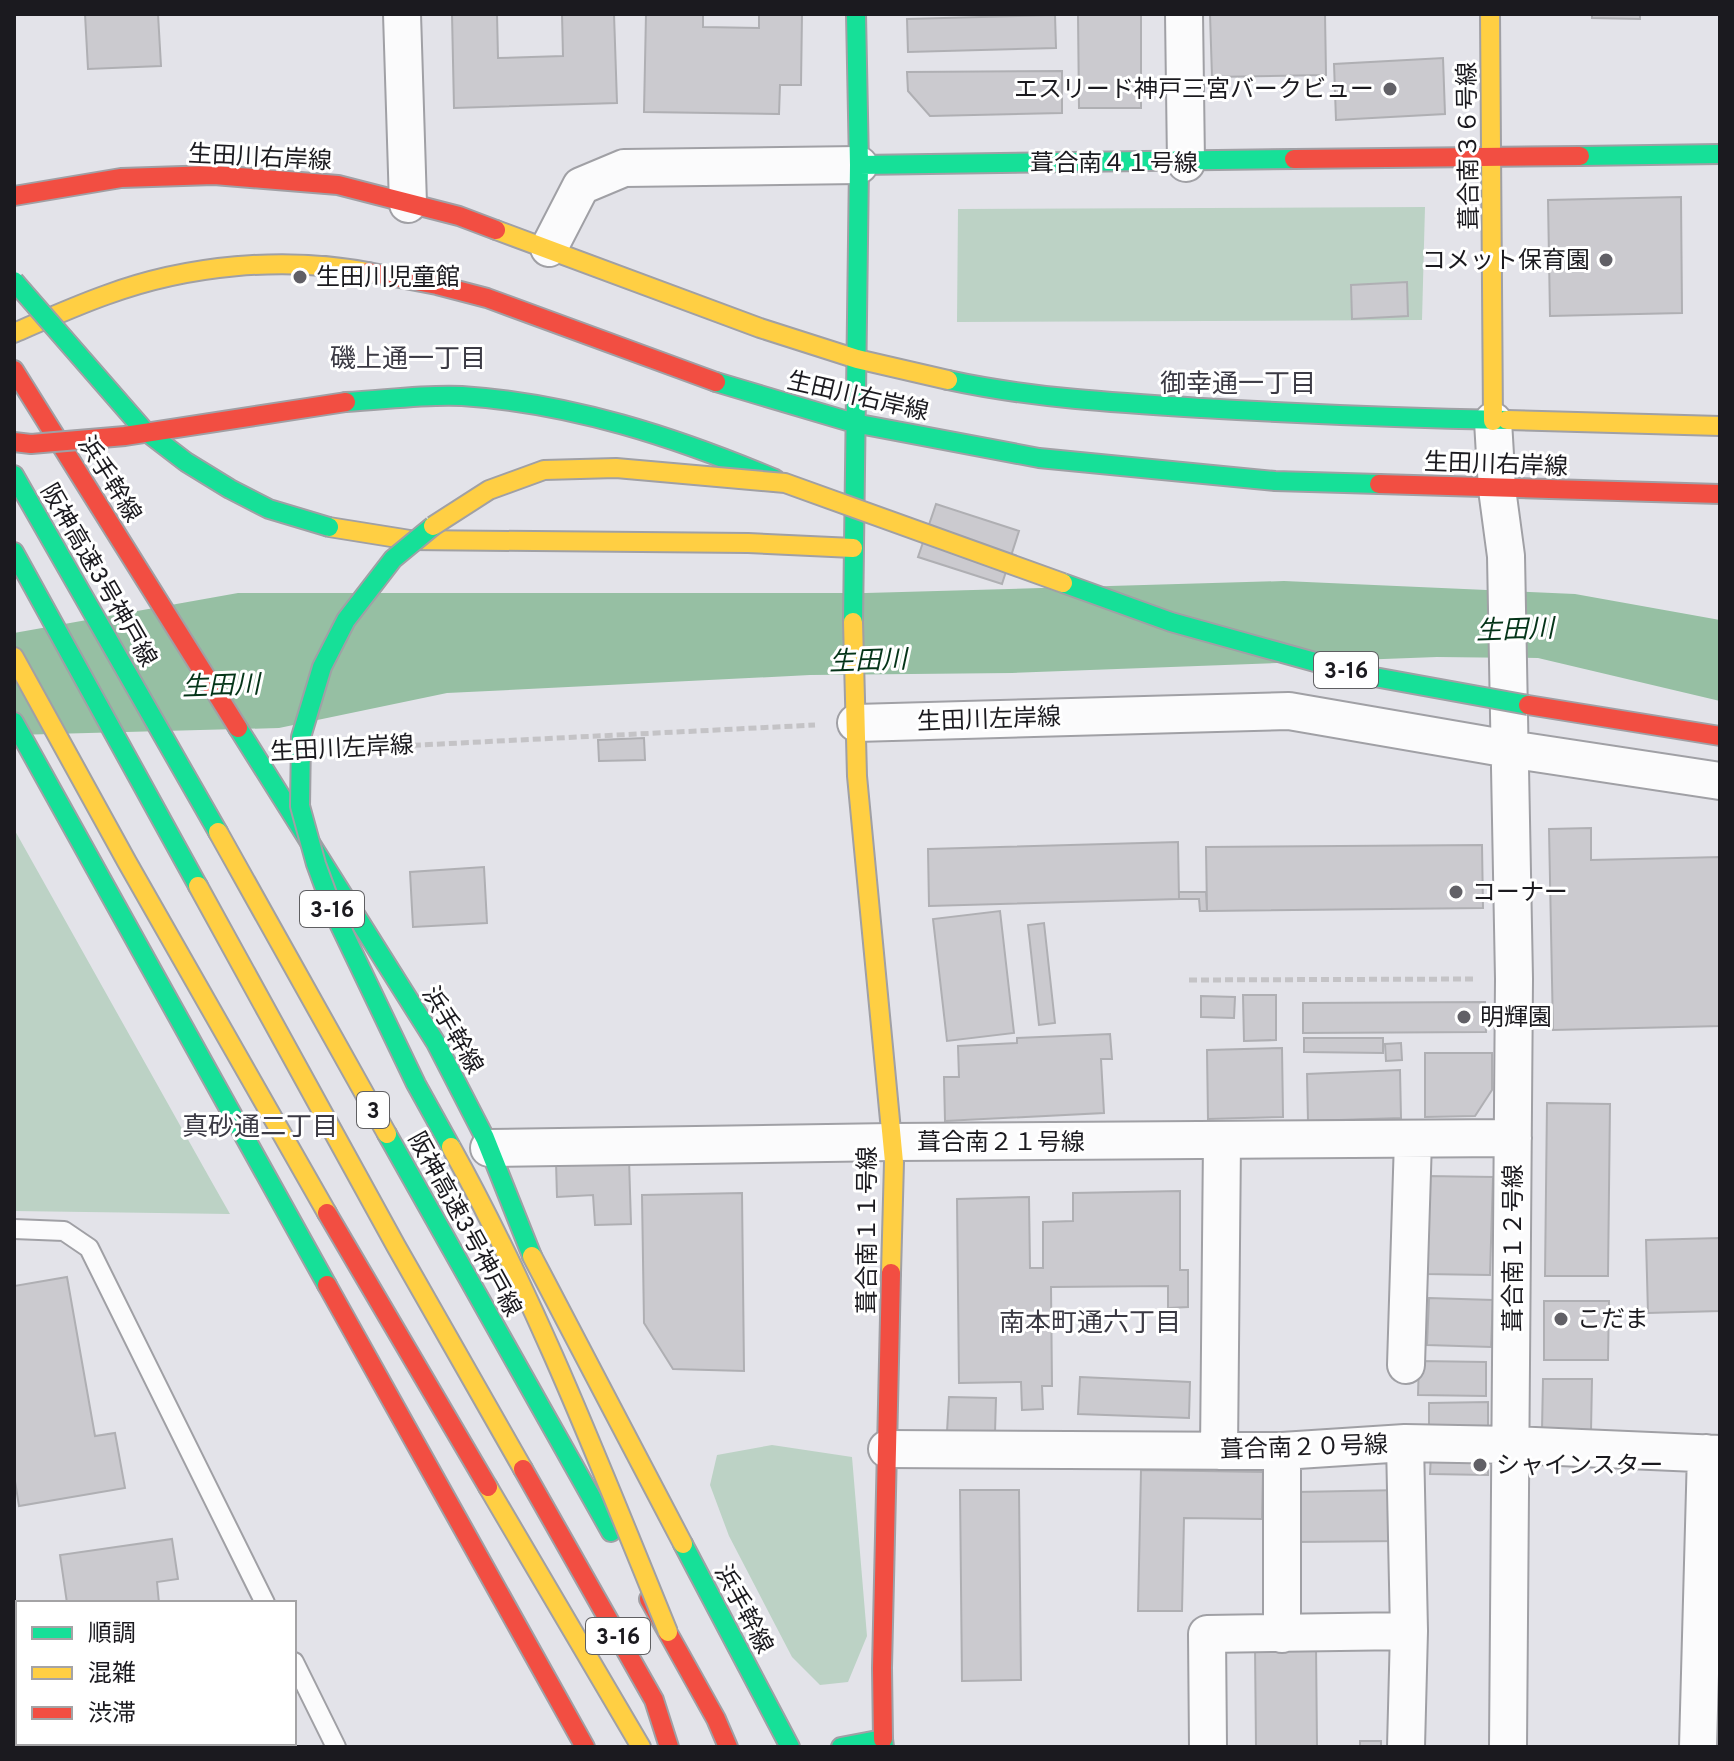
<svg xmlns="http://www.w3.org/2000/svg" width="1734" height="1761" viewBox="0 0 1734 1761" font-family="Overpass,'Noto Sans JP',sans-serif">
  <rect width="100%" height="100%" fill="#e3e3e9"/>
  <path fill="#bcd2c5" d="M1425,207L1422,320L957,322L958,209Z
    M14,829L209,1177L230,1214L14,1211Z
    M772,1445L852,1457L867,1636L848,1682L820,1685L792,1657L729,1536L710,1485L717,1455Z"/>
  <path fill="#96bfa3" d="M1284,581L1575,594L1720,620V701L1538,658L1437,657L1012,673L810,675L447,693L279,728L14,735V633L238,593H866Z"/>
  <path fill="#cbcacf" stroke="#afafb3" stroke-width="2" d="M85,14H158L161,66L88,69Z
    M452,14H497L498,58L563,56L562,14H614L617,103L454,108Z
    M646,14H703V27L759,28V14H802L801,85H780L779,114L644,112Z
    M1078,14H1141V108H1079Z
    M1210,14H1325L1326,75L1212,77Z
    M1592,14H1640V19L1592,18Z
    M1055,15L1056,48L908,52L907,19Z
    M1443,58L1445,114L1336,120L1334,64Z
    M1062,71V113L930,116L908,91L907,72Z
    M1681,197L1682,313L1550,316L1548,200Z
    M1407,282L1408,316L1352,319L1351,285Z
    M936,504L1019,531L1002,584L918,557Z
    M644,738L645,760L599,761L598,740Z
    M1591,828V860L1720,857V1026L1553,1030L1549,829Z
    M1178,842L1179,899L929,906L928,849Z
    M1482,845L1483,908L1207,911L1206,847Z
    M484,867L487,923L413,927L410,872Z
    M1179,892H1206L1207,911H1200L1199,899H1179Z
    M1000,911L1014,1033L947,1041L933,919Z
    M1044,923L1055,1023L1039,1025L1028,925Z
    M1243,995H1276V1040L1244,1041Z
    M1201,996L1235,997L1234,1018L1201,1017Z
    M1485,1002L1486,1032L1303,1033V1003Z
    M1110,1034L1112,1059H1101L1104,1113L945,1121L944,1077H959L958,1046L1017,1043V1038Z
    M1304,1038H1383V1053L1304,1052Z
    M1401,1043L1402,1060L1386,1061L1385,1044Z
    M1282,1048L1283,1117L1208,1119L1207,1050Z
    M1425,1053H1492V1090L1475,1116L1425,1117Z
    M1400,1070L1401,1118L1308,1121L1307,1074Z
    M1547,1103L1610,1104L1608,1276H1545Z
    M629,1159L631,1224L595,1225L593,1195L557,1197L556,1162Z
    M1427,1176L1493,1177L1490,1275L1425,1274Z
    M1180,1191V1270H1188V1307L1168,1308V1286L1051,1287L1052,1386H1042L1043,1409L1022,1410L1021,1382L959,1383L957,1199L1029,1197L1030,1268H1043V1222L1073,1221V1193Z
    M742,1193L744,1371L673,1369L644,1323L642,1195Z
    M1720,1238V1311L1648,1313L1646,1240Z
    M67,1277L95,1436L115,1433L125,1488L19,1506L14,1475V1286Z
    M1429,1298L1493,1300L1491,1347L1427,1345Z
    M1544,1301H1609L1608,1360H1544Z
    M1419,1361L1486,1362V1396L1418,1395Z
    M1080,1377L1190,1382L1189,1418L1078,1414Z
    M1543,1379H1592L1591,1432L1542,1431Z
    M949,1397L996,1398L995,1433L947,1432Z
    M1488,1402V1430L1429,1431V1403Z
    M1431,1456L1488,1457V1475L1430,1474Z
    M1141,1470L1263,1472L1262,1519L1184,1518L1182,1611H1138Z
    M960,1490H1019L1021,1680L962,1681Z
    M1402,1490V1541L1297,1542V1492Z
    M172,1539L178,1579L157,1582L159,1603H67L60,1555Z
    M1316,1645L1317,1747H1256L1255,1646Z
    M1360,1741H1381V1747H1360Z"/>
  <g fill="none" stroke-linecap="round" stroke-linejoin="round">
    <defs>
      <path id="lane" d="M14,1229L64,1231L89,1248L265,1603
        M294,1662L336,1747
        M14,1701L18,1710
        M33,1743L35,1747"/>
      <path id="street" d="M402,14L408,204
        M1184,14L1186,163
        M549,248L581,186L624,168L859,165
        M1493,421L1497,489L1506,556L1514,979L1508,1747
        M856,723L1289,711L1509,749L1720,781
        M489,1148L892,1142L1513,1138
        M1406,1365L1413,1140
        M1405,1443L1409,1631L1406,1747
        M887,1449L1282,1451L1405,1443L1512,1445L1720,1454
        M1219,1451L1222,1141
        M1282,1451V1634
        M1208,1747L1207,1634L1409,1631
        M1698,1747L1706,1453"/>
      <path id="fast" d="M1580,156L1720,154
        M859,165L1294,159
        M948,380C1031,398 1117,403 1202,408C1304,414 1405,418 1507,420
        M716,382L854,423L1039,458L1275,481L1379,484
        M346,402C385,400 424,394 462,396C571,403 675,437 775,479
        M14,475L218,832
        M14,552L198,886
        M853,622L859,165L856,14
        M14,722L327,1285
        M238,728L436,1043L485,1138L532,1256
        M387,1134L611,1532
        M683,1544L790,1747
        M841,1747L883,1739L884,1747"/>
      <path id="slow" d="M1490,14L1493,421
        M496,230L760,328L857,359L948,380
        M14,333C44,320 75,306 106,295C187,265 283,256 368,272
        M1507,420L1720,426
        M329,527L410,540L748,543L853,548
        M853,622L857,776L894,1162L891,1273
        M14,657L127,862L327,1213
        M218,832L387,1134
        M198,886L396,1246L523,1469
        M532,1256L683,1544
        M488,1487L641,1747"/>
      <path id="jam" d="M1294,159L1580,156
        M14,196L121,178L214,175L338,185L459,216L496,230
        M368,272L437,285L487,298L716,382
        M14,370L238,728
        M1379,484L1720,494
        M327,1213L488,1487
        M327,1285L585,1747
        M523,1469L654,1700L669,1747
        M649,1599L716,1719L728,1747
        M883,1739L882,1668L891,1273"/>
    </defs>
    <use href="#lane" stroke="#a0a0a5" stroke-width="22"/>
    <use href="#street" stroke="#a0a0a5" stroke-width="40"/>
    <use href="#fast" stroke="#a0a0a5" stroke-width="22"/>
    <use href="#slow" stroke="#a0a0a5" stroke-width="22"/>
    <use href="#jam" stroke="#a0a0a5" stroke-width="22"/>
    <path stroke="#c4c3c6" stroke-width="5" stroke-dasharray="8 4" stroke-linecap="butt" d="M341,749L815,725
      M1189,980L1476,979"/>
    <use href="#lane" stroke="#fbfbfc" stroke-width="18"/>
    <use href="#street" stroke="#fbfbfc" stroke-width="36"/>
    <use href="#fast" stroke="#16e098" stroke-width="18"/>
    <use href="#slow" stroke="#ffcf43" stroke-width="18"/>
    <use href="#jam" stroke="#f24e42" stroke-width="18"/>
    <defs>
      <path id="fast-bridge" d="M14,281L143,429L186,462L230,489L269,509L329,527
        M433,526L393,559L346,620L322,667L301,737L300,806L316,864L334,913L416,1084L451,1147
        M1063,583L1171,622L1358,674L1528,705"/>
      <path id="slow-bridge" d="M433,526L489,490L544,470L616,468L785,483L1063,583
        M451,1147C537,1302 601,1468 668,1632"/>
      <path id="jam-bridge" d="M14,442L31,444L125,436L346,402
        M1528,705L1720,736"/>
    </defs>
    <use href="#fast-bridge" stroke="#a0a0a5" stroke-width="22" stroke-linecap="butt"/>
    <use href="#slow-bridge" stroke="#a0a0a5" stroke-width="22" stroke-linecap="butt"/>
    <use href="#jam-bridge" stroke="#a0a0a5" stroke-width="22" stroke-linecap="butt"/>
    <use href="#fast-bridge" stroke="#16e098" stroke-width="18"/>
    <use href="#slow-bridge" stroke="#ffcf43" stroke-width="18"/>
    <use href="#jam-bridge" stroke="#f24e42" stroke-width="18"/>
  </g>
  <g fill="#616066" stroke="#fff" stroke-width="3">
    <circle cx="1390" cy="89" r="8"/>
    <circle cx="1606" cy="260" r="8"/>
    <circle cx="300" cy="277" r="8"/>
    <circle cx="1456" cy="892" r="8"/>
    <circle cx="1464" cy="1017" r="8"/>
    <circle cx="1561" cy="1319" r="8"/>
    <circle cx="1480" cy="1465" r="8"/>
  </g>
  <g text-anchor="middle" stroke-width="6" stroke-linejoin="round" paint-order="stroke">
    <g fill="#fff" stroke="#5f5f62" stroke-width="2">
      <rect x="1314" y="652" width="64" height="36" rx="6"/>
      <rect x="300" y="891" width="64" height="36" rx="6"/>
      <rect x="357" y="1092" width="32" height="36" rx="6"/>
      <rect x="586" y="1618" width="64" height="36" rx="6"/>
    </g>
    <g font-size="22" font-weight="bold" fill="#1b1a1f">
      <text x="1346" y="678">3-16</text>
      <text x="332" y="917">3-16</text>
      <text x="373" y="1118">3</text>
      <text x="618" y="1644">3-16</text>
    </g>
    <g font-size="24" fill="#1b1a1f" stroke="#fff" text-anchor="start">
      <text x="1374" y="97" text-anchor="end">エスリード神戸三宮バークビュー</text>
      <text x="1590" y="268" text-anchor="end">コメット保育園</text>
      <text x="316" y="285">生田川児童館</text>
      <text x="1472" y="900">コーナー</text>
      <text x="1480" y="1025">明輝園</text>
      <text x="1577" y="1327">こだま</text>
      <text x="1496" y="1473">シャインスター</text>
    </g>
    <g font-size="24" fill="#1b1a1f" stroke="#fff">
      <text transform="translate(1468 146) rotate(-91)" y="8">葺合南３６号線</text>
      <text transform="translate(260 157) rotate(3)" y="8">生田川右岸線</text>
      <text x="1114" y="171">葺合南４１号線</text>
      <text transform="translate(858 396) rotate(13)" y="8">生田川右岸線</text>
      <text transform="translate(1496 464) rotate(2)" y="8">生田川右岸線</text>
      <text transform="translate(110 479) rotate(58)" y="8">浜手幹線</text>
      <text transform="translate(99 575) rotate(60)" y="8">阪神高速3号神戸線</text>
      <text transform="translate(989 719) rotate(-2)" y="8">生田川左岸線</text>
      <text transform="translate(342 748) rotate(-3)" y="8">生田川左岸線</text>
      <text transform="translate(453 1030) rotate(60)" y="8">浜手幹線</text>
      <text x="1001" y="1150">葺合南２１号線</text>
      <text transform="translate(465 1224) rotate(61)" y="8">阪神高速3号神戸線</text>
      <text transform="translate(867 1230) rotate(-90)" y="8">葺合南１１号線</text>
      <text transform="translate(1513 1248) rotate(-90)" y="8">葺合南１２号線</text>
      <text transform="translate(1304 1447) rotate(-2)" y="8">葺合南２０号線</text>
      <text transform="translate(744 1609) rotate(62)" y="8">浜手幹線</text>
    </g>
    <g font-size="26" fill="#3b3a44" stroke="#fff">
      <text x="408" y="367">磯上通一丁目</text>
      <text x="1238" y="392">御幸通一丁目</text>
      <text x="260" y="1135">真砂通二丁目</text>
      <text x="1090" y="1331">南本町通六丁目</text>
    </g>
    <g font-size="26" font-style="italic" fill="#043418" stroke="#fff">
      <text transform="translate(1515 629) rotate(-2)" y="9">生田川</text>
      <text transform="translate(868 660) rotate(-2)" y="9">生田川</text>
      <text transform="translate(221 685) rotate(-2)" y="9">生田川</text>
    </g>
  </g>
  <rect width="1734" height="1761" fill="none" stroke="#1b1a1f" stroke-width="32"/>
  <rect x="16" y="1601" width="280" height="144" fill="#ffffff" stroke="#a4a3a5" stroke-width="2"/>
  <rect x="32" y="1627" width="40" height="12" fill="#16e098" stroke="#a4a3a5" stroke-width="2"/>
  <text x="88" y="1641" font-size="24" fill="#1b1a1f">順調</text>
  <rect x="32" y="1667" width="40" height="12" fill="#ffcf43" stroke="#a4a3a5" stroke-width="2"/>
  <text x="88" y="1681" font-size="24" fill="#1b1a1f">混雑</text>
  <rect x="32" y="1707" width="40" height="12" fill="#f24e42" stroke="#a4a3a5" stroke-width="2"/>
  <text x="88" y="1721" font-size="24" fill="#1b1a1f">渋滞</text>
</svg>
